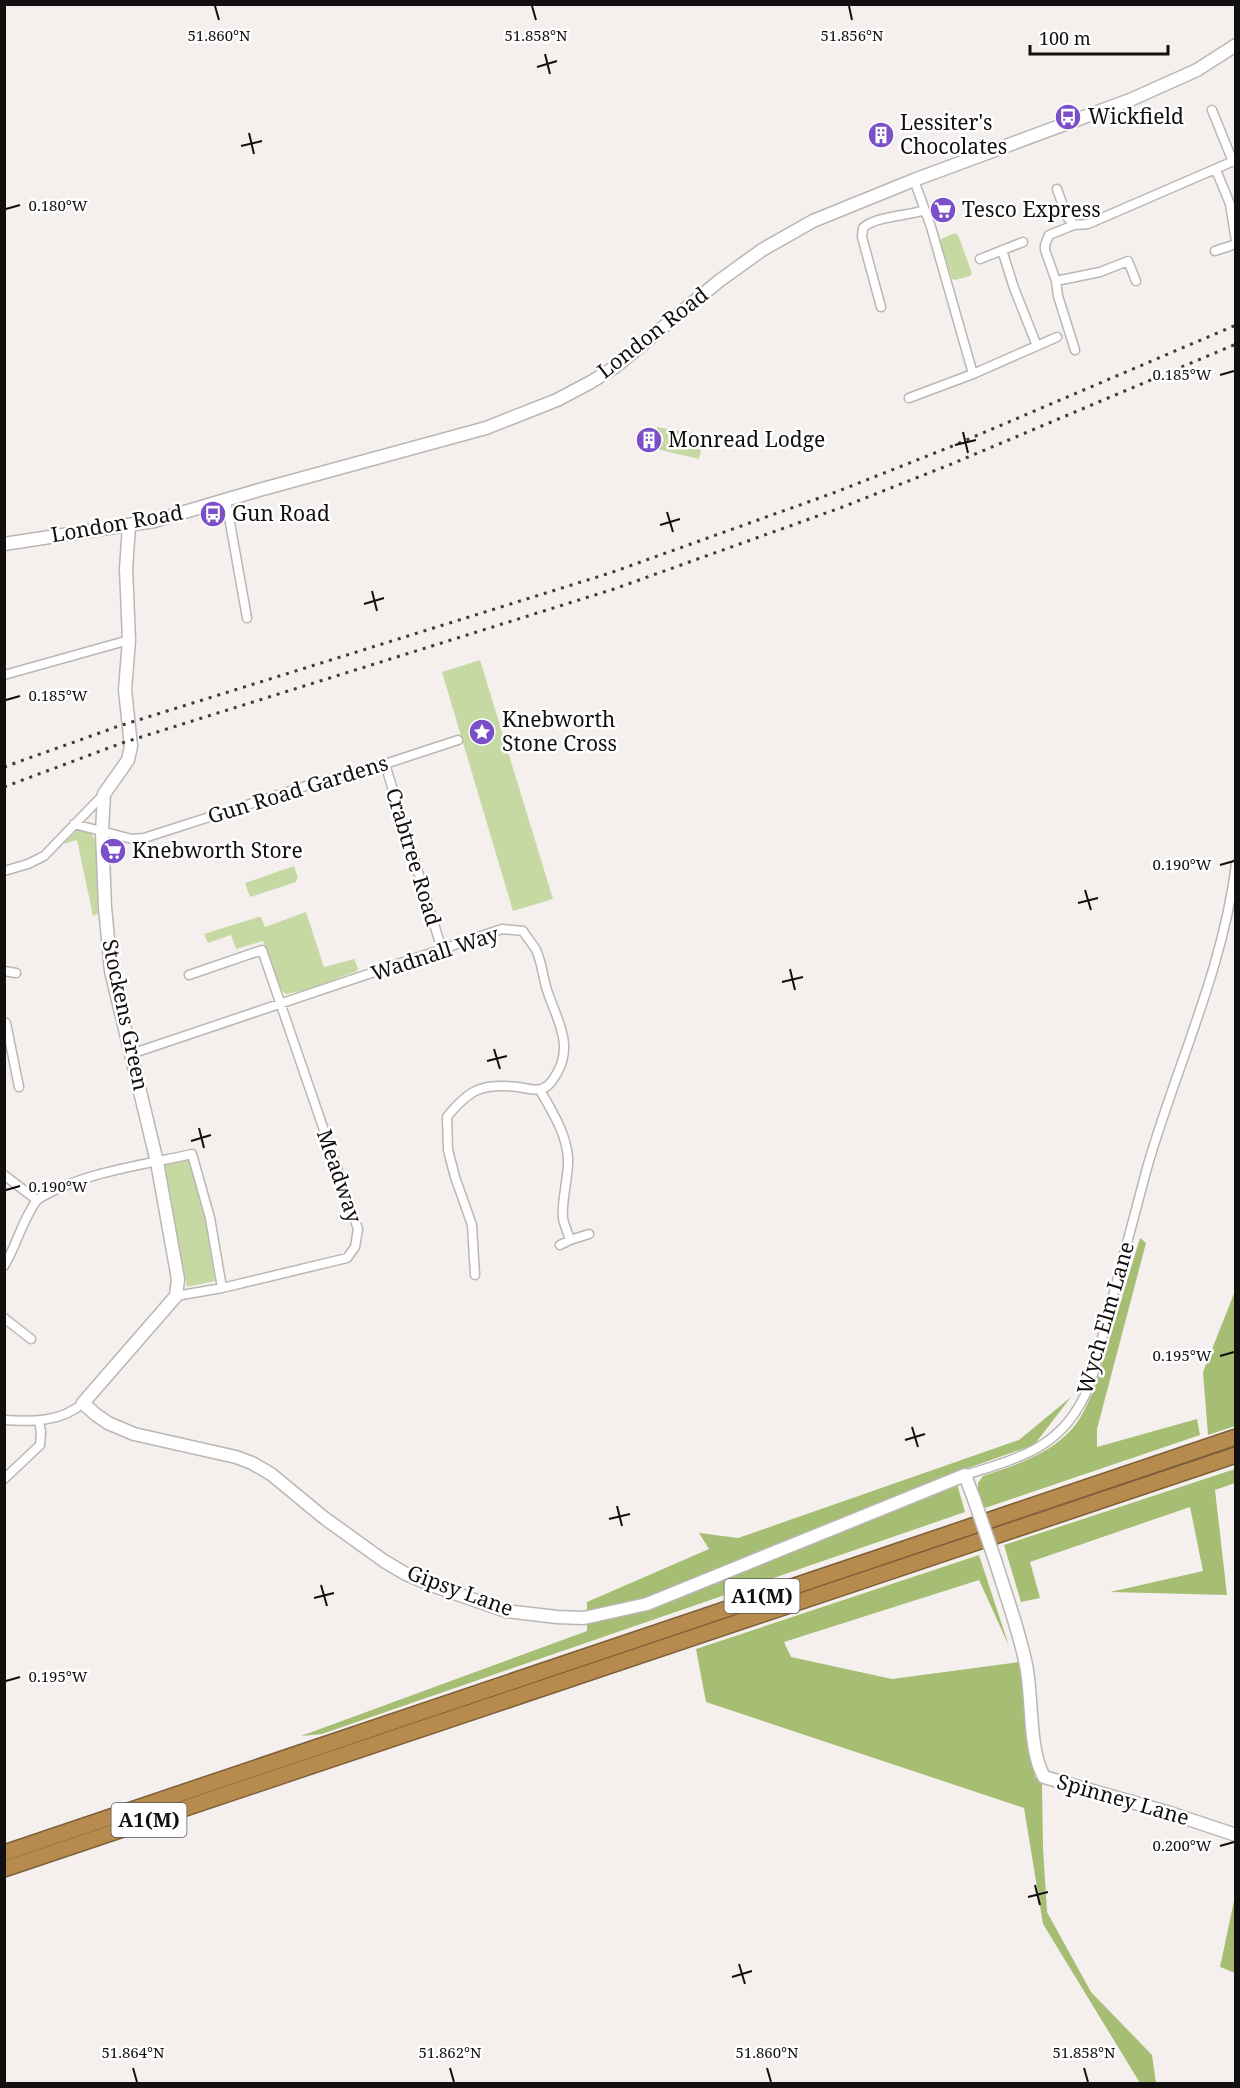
<svg xmlns="http://www.w3.org/2000/svg" width="1240" height="2088" viewBox="0 0 1240 2088" font-family="'Noto Serif',serif">
  <rect width="100%" height="100%" fill="#f5f0ee"/>
  <path fill="#c6d9a3" d="M955,233L958,235L972,273L970,276L955,280L952,279L940,242L941,239Z
    M657,427L704,435L699,459L652,448L653,444L659,445L664,441L662,433L657,431Z
    M480,660L553,899L513,911L442,672Z
    M77,830L89,831L97,842L101,912L93,916L77,840L63,844Z
    M294,866L298,878L296,880V882L250,897L245,883Z
    M306,912L324,967L354,959L358,968L357,971L306,990L286,994L279,989L263,941L236,949L231,935L208,943L204,934L258,917H261L265,927Z
    M189,1160L206,1222L215,1281L187,1287L162,1165Z"/>
  <path fill="#a5be73" d="M1140,1238L1146,1243L1097,1429V1447L1197,1419L1200,1435L985,1508L978,1492V1483L983,1476C1013,1466 1043,1457 1067,1434C1080,1423 1087,1404 1094,1390Z
    M1235,1291V1426L1208,1435L1203,1372Z
    M1071,1397L1034,1445L954,1473L965,1512L322,1734L301,1736L587,1631V1602L709,1549L699,1533L738,1538L1019,1440Z
    M1235,1469V1483L1215,1490L1227,1595L1110,1592L1203,1571L1190,1507L1030,1562L1040,1598L1021,1602L1004,1545Z
    M979,1555L1009,1646L979,1580L784,1642L791,1657L892,1679L1019,1662L1035,1777L1042,1783L1043,1848L1047,1912L1091,1992L1152,2055L1156,2083H1140L1043,1924L1024,1808L706,1702L696,1649Z
    M1235,1896V1973L1220,1967Z"/>
  <g fill="none" stroke-linecap="round" stroke-linejoin="round">
    <defs>
      <path id="street" d="M1212,110L1233,162
        M1216,170L1230,204L1236,241
        M914,180L931,227L973,374
        M1057,189L1067,217L1074,225
        M1002,250L1014,288L1037,346
        M1215,251L1236,244
        M980,259L1023,242
        M1056,281L1100,272L1128,261L1136,281
        M881,307L862,237L863,228C875,216 908,216 925,210
        M1075,350L1058,296L1056,281L1045,250V245L1049,235L1074,225L1088,224L1236,160
        M909,398L973,374L1057,337
        M226,500L247,618
        M4,675L129,640
        M385,764L442,950
        M74,824L132,839L144,838L309,785L385,764L458,740
        M4,871L28,864L44,856L104,794
        M4,971L16,973
        M6,1023L19,1087
        M131,1054L502,929L523,931C527,938 533,944 536,950C542,962 543,978 547,990C556,1018 574,1044 557,1073C553,1080 549,1087 541,1089C535,1091 525,1088 518,1087C483,1083 469,1089 447,1117L448,1150L455,1177L472,1225L475,1275
        M540,1090C552,1112 566,1132 568,1158C569,1177 561,1201 563,1218C564,1225 568,1233 570,1240
        M4,1175L37,1200C78,1173 144,1165 192,1154L210,1218L222,1288
        M560,1245L570,1240L589,1234
        M4,1266C17,1245 22,1220 37,1200
        M176,1296L222,1288L347,1258L355,1247L358,1229L262,950L189,975
        M4,1318L31,1339
        M4,1420C31,1422 62,1422 83,1403
        M965,1475C1009,1461 1050,1452 1076,1411C1093,1386 1098,1355 1105,1326C1119,1274 1133,1221 1147,1168C1176,1067 1223,970 1236,864
        M4,1479L40,1445L41,1432L39,1421"/>
      <path id="secondary" d="M129,526L126,569L129,640L125,690L131,746L128,760L104,794L102,832L105,907L111,971L157,1162L178,1279L176,1296L83,1403L95,1414L108,1423L134,1434L236,1457L252,1463L271,1474L323,1517L384,1561L406,1574L437,1587L506,1611L557,1617L584,1618L647,1604L965,1475L974,1499
        M4,544L154,521L259,490L486,428L557,400L591,382L615,367L719,281L762,250L813,221L914,180L1130,100L1197,70L1236,45
        M996,1563C1006,1596 1019,1630 1026,1665C1033,1698 1028,1749 1044,1777L1170,1813L1236,1835"/>
      <path id="highway" d="M4,1853L1236,1437
        M4,1869L1236,1455"/>
    </defs>
    <use href="#street" stroke="#bab6b4" stroke-width="11"/>
    <use href="#secondary" stroke="#bab6b4" stroke-width="15"/>
    <use href="#highway" stroke="#7d5f38" stroke-width="18"/>
    <use href="#street" stroke="#fff" stroke-width="8"/>
    <use href="#secondary" stroke="#fff" stroke-width="12"/>
    <use href="#highway" stroke="#b78a4e" stroke-width="15"/>
    <path stroke="#3d3c3a" stroke-width="3" stroke-dasharray="3 6" stroke-linecap="butt" d="M4,767L119,726L610,573L836,492L950,447L1236,325
      M4,787L122,743L614,589L840,508L954,463L1236,344"/>
    <defs>
      <path id="secondary-bridge" d="M974,1499L996,1563"/>
    </defs>
    <use href="#secondary-bridge" stroke="#bab6b4" stroke-width="15" stroke-linecap="butt"/>
    <use href="#secondary-bridge" stroke="#fff" stroke-width="12"/>
  </g>
  <path fill="none" stroke="#11100f" stroke-width="2" d="M215,6L219,20M532,6L536,20M849,6L852,20M545,54L550,74M537,67L557,61M249,133L254,154M241,146L262,141M6,209L20,205M1220,375L1234,371M963,432L968,453M955,445L976,440M667,512L673,532M660,525L680,519M372,591L377,611M364,604L384,598M6,700L20,696M1220,865L1234,861M1085,890L1091,910M1078,903L1098,898M790,969L795,990M782,982L803,977M494,1049L500,1069M487,1061L507,1056M199,1128L204,1148M191,1141L211,1135M6,1190L20,1186M1220,1356L1234,1352M912,1427L918,1447M905,1440L925,1434M617,1506L622,1526M609,1519L630,1514M321,1585L327,1606M314,1598L334,1593M6,1681L20,1677M1220,1846L1234,1842M1035,1885L1040,1905M1028,1897L1048,1892M739,1964L745,1984M732,1977L752,1971M133,2068L137,2082M450,2068L454,2082M767,2068L771,2082M1084,2068L1088,2082"/>
  <defs>
    <symbol id="bus-disc" viewBox="-11 -11 22 22"><circle r="9.5" fill="#7b4fc7" stroke="#fff"/><path d="M-5-6H5V4H4V6H2V4H-2V6H-4V4H-5ZM-3.5-4V0h7V-4ZM-3.5 1.2v1.5H-2V1.2ZM2 1.2v1.5H3.5V1.2Z" fill="#fff"/></symbol>
    <symbol id="building-disc" viewBox="-11 -11 22 22"><circle r="9.5" fill="#7b4fc7" stroke="#fff"/><path d="M-4-6H4V6H1V3H-1V6H-4ZM-2.5-4.3h1.7v1.8h-1.7ZM.8-4.3h1.7v1.8H.8ZM-2.5-1h1.7V.8h-1.7ZM.8-1h1.7V.8H.8Z" fill="#fff"/></symbol>
    <symbol id="supermarket-disc" viewBox="-11 -11 22 22"><circle r="9.5" fill="#7b4fc7" stroke="#fff"/><path d="M-6-5.5h2.5l.6 2H6L4.5 2H-2.5L-4.4-4H-6ZM-1.5 3.2a1.3 1.3 0 1 0 .1 0ZM3 3.2a1.3 1.3 0 1 0 .1 0Z" fill="#fff"/></symbol>
    <symbol id="sight-disc" viewBox="-11 -11 22 22"><circle r="9.5" fill="#7b4fc7" stroke="#fff"/><path d="M0-6L1.8-2.2L6-1.7L2.9 1.2L3.7 5.4L0 3.3L-3.7 5.4L-2.9 1.2L-6-1.7L-1.8-2.2Z" fill="#fff"/></symbol>
  </defs>
  <g fill-rule="evenodd">
    <use href="#bus-disc" x="1053" y="102" width="30" height="30"/>
    <use href="#building-disc" x="866" y="120" width="30" height="30"/>
    <use href="#supermarket-disc" x="928" y="195" width="30" height="30"/>
    <use href="#building-disc" x="634" y="425" width="30" height="30"/>
    <use href="#bus-disc" x="198" y="499" width="30" height="30"/>
    <use href="#sight-disc" x="467" y="717" width="30" height="30"/>
    <use href="#supermarket-disc" x="98" y="836" width="30" height="30"/>
  </g>
  <g text-anchor="middle" stroke-width="5" stroke-linejoin="round" paint-order="stroke">
    <g fill="#fff" stroke="#585857" stroke-width="1.5">
      <rect x="724.5" y="1579" width="75" height="34" rx="4.5"/>
      <rect x="111.5" y="1803" width="75" height="34" rx="4.5"/>
    </g>
    <g font-size="20" font-weight="bold" fill="#11100f">
      <text x="762" y="1603">A1(M)</text>
      <text x="149" y="1827">A1(M)</text>
    </g>
    <g font-size="21" fill="#11100f" stroke="#fff" text-anchor="start">
      <text x="1088" y="124">Wickfield</text>
      <text x="900" y="130">Lessiter's<tspan x="900" dy="24">Chocolates</tspan></text>
      <text x="962" y="217">Tesco Express</text>
      <text x="668" y="447">Monread Lodge</text>
      <text x="232" y="521">Gun Road</text>
      <text x="502" y="727">Knebworth<tspan x="502" dy="24">Stone Cross</tspan></text>
      <text x="132" y="858">Knebworth Store</text>
    </g>
    <g font-size="21" fill="#11100f" stroke="#fff">
      <text transform="translate(653 333) rotate(-38)" y="7">London Road</text>
      <text transform="translate(117 524) rotate(-10)" y="7">London Road</text>
      <text transform="translate(298 790) rotate(-17)" y="7">Gun Road Gardens</text>
      <text transform="translate(413 857) rotate(73)" y="7">Crabtree Road</text>
      <text transform="translate(435 954) rotate(-18)" y="7">Wadnall Way</text>
      <text transform="translate(125 1015) rotate(78)" y="7">Stockens Green</text>
      <text transform="translate(339 1176) rotate(71)" y="7">Meadway</text>
      <text transform="translate(1106 1318) rotate(-74)" y="7">Wych Elm Lane</text>
      <text transform="translate(460 1591) rotate(20)" y="7">Gipsy Lane</text>
      <text transform="translate(1123 1800) rotate(16)" y="7">Spinney Lane</text>
    </g>
  </g>
  <g font-size="15" text-anchor="middle" fill="#11100f" stroke="#fff" stroke-width="5" stroke-linejoin="round" paint-order="stroke">
    <text x="219" y="41">51.860°N</text>
    <text x="536" y="41">51.858°N</text>
    <text x="852" y="41">51.856°N</text>
    <text x="58" y="211">0.180°W</text>
    <text x="1182" y="380">0.185°W</text>
    <text x="58" y="701">0.185°W</text>
    <text x="1182" y="870">0.190°W</text>
    <text x="58" y="1192">0.190°W</text>
    <text x="1182" y="1361">0.195°W</text>
    <text x="58" y="1682">0.195°W</text>
    <text x="1182" y="1851">0.200°W</text>
    <text x="133" y="2058">51.864°N</text>
    <text x="450" y="2058">51.862°N</text>
    <text x="767" y="2058">51.860°N</text>
    <text x="1084" y="2058">51.858°N</text>
  </g>
  <rect width="1240" height="2088" fill="none" stroke="#11100f" stroke-width="12"/>
  <path d="M1030 45v9h138v-9" fill="none" stroke="#11100f" stroke-width="3"/>
  <text x="1039" y="45" font-size="18" fill="#11100f" stroke="#ffffff" stroke-width="4.5" paint-order="stroke">100 m</text>
</svg>
